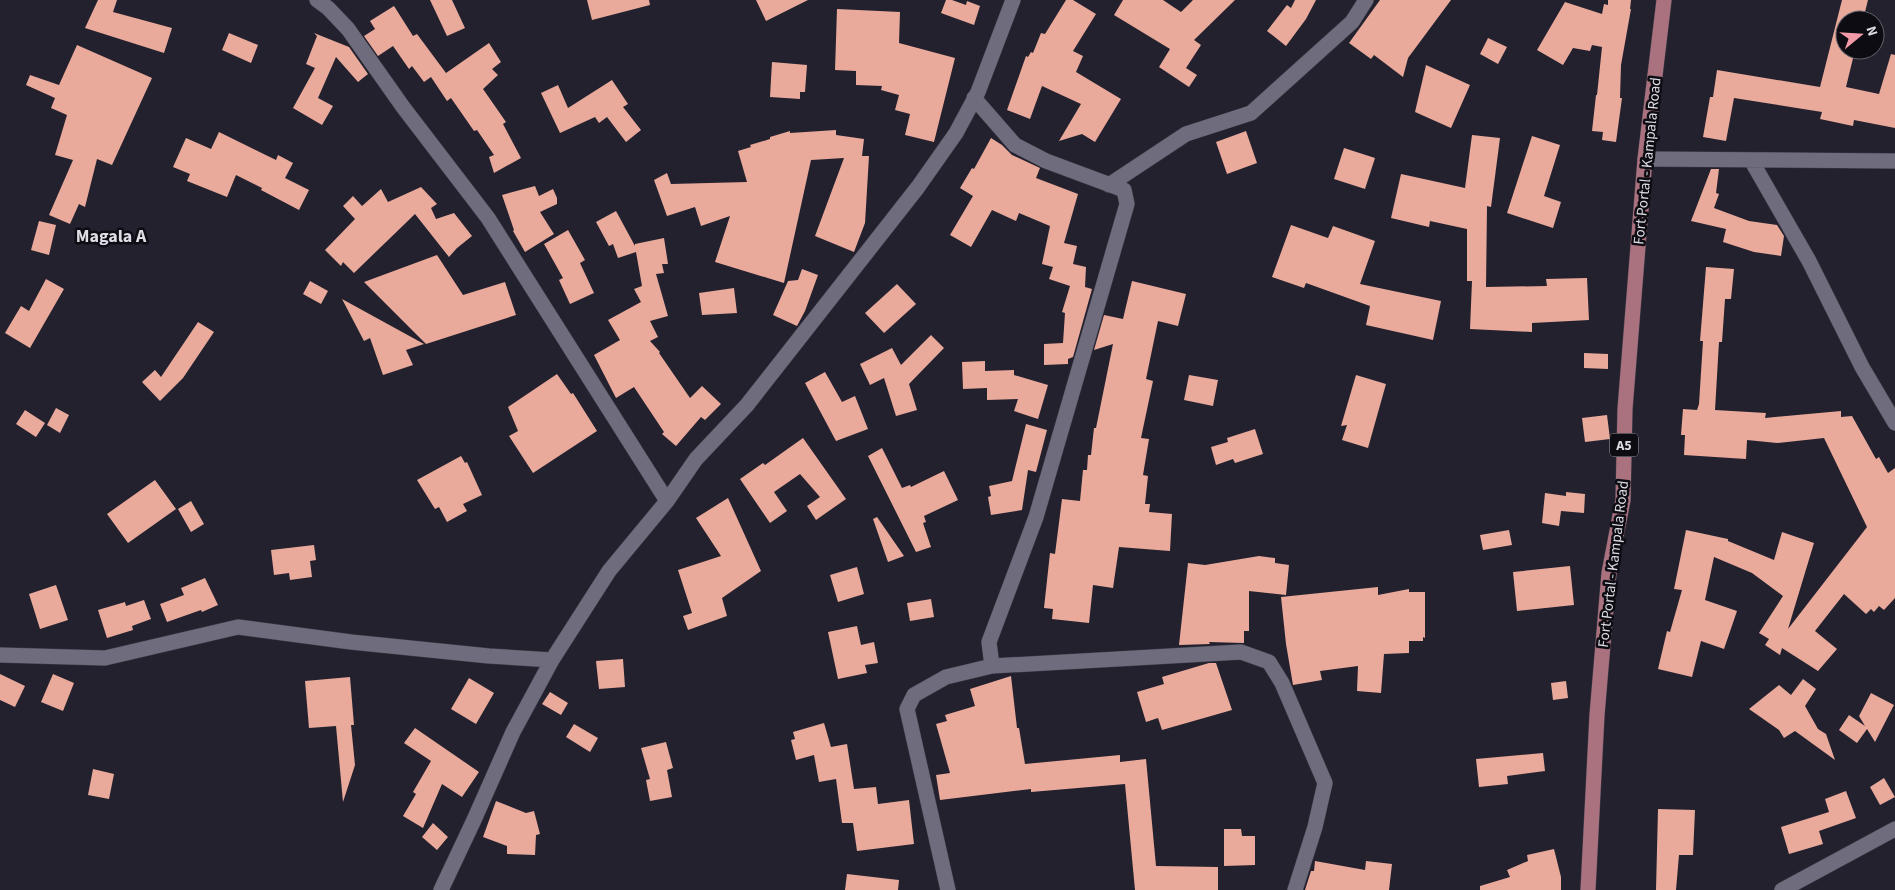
<svg xmlns="http://www.w3.org/2000/svg" width="1895" height="890" viewBox="0 0 1895 890" font-family="'Source Sans 3',sans-serif">
  <rect width="100%" height="100%" fill="#24212f"/>
  <path fill="#e9aa9b" d="M98,0H117L113,12L172,28L164,53L85,28Z
    M430,0H452L465,28L447,36Z
    M587,0H649L650,5L592,20Z
    M756,0H808L766,21Z
    M946,0H952L966,5L967,1L980,6L974,25L941,13Z
    M1066,0H1073L1096,14L1073,51L1083,56L1076,72L1121,99L1095,142L1082,134L1059,141L1081,104L1042,86L1030,119L1007,110L1026,56L1028,57L1031,52L1033,53L1041,33L1045,34Z
    M1123,0H1163L1181,12L1193,0H1235L1194,40L1201,45L1186,68L1197,75L1189,87L1159,67L1170,49L1114,15Z
    M1295,0H1316L1306,19L1286,46L1267,31L1287,5L1291,8Z
    M1380,0H1451L1408,58L1403,77L1374,55L1371,59L1349,43Z
    M1608,0H1631L1630,9H1631L1621,65L1620,98H1622L1616,142L1602,140L1603,132L1592,131L1596,95H1597L1602,47L1592,45L1590,51L1573,48L1563,65L1537,50L1565,2L1602,14L1604,4L1608,5Z
    M1842,0H1868L1863,20H1845V50H1855L1846,87L1879,94L1891,54L1895,55V128L1854,120L1853,126L1820,119L1822,112L1734,98L1726,141L1703,137L1710,97H1713L1717,70L1820,87Z
    M394,6L413,36L417,34L446,73L489,43L501,62L492,69L498,75L483,89L506,122L503,124L521,158L494,173L489,157L494,155L477,130L474,131L451,98L447,101L431,77L424,82L412,66L409,69L393,46L378,56L364,36L375,29L370,21Z
    M837,9L900,12L899,43L955,58L934,142L905,135L910,114L895,110L899,95L881,90L882,86L856,85V71L835,70Z
    M229,33L258,45L251,63L222,50Z
    M314,33L349,47L368,74L358,82L336,57L318,98L333,106L322,125L293,108L315,68L306,64L317,36Z
    M1488,38L1507,47L1498,64L1480,54Z
    M77,45L152,78L112,165L97,159L85,207L79,204L70,224L49,215L73,160L55,155L67,115L51,108L55,98L26,85L30,75L59,85Z
    M772,62L807,65L805,92H800V99L770,97Z
    M1426,65L1470,85L1451,128L1415,112Z
    M612,80L628,104L623,107L641,130L626,142L607,117L599,123L595,117L560,133L541,93L558,85L568,108Z
    M836,130V135L864,139L862,156H869L865,223L854,252L815,236L844,158L811,160L784,283L715,262L730,216L701,226L695,207L667,216L654,180L667,173L671,184L747,182L738,151L751,147L750,145L770,139V137L790,131V133Z
    M1246,131L1257,163L1227,174L1216,142Z
    M219,132L276,160L278,155L293,163L285,178L309,190L299,210L261,190L262,188L236,175L227,197L187,181L190,174L173,167L186,138L211,149Z
    M1472,135L1500,138L1491,207L1487,206L1486,287L1547,286L1546,279L1587,278L1589,320L1532,323V332L1470,329L1472,281H1467V229L1430,221L1429,227L1391,218L1401,174L1465,188Z
    M1532,136L1560,145L1544,196L1561,202L1553,228L1507,213Z
    M991,138L1002,145L1012,155L1040,168L1036,178L1078,194L1064,243L1077,246L1073,264L1086,267L1085,287L1092,289L1073,357L1068,359V364L1044,365V344L1063,343L1065,313L1062,312L1070,286L1049,279L1053,267L1042,264L1050,226L1019,213L1016,221L992,210L971,247L950,235L973,196L960,188L972,168L974,169Z
    M1344,148L1375,158L1365,189L1334,179Z
    M1711,169H1719L1716,193L1719,194L1714,208L1749,221L1777,225L1784,236L1781,256L1754,252L1723,242L1726,229L1691,221Z
    M535,186L539,196L553,189L557,198V204L540,212L554,234L525,252L513,231L514,230L502,195Z
    M421,187L437,204L431,208L436,219L454,213L472,236L457,248L449,257L415,214L354,273L343,262L341,266L325,250L355,219L343,206L353,196L362,206L381,189L388,202Z
    M616,211L635,246V244L664,238L668,264H662L664,273L656,274L668,316L650,321L658,337L650,341L660,352L659,353L690,398L702,386L721,404L705,420L701,417L676,446L662,434L664,432L634,387L616,398L594,355L620,340L608,320L641,302L634,289L642,286L636,252L618,258L613,244L609,246L596,222Z
    M39,221L56,225L49,255L31,250Z
    M1291,225L1328,238L1333,226L1375,241L1360,284L1441,301L1433,340L1366,325L1370,306L1306,283L1304,288L1272,277Z
    M568,230L585,260L580,263L594,293L570,304L559,280L563,278L544,244Z
    M437,255L463,295L505,282L516,315L426,344L364,282Z
    M1706,267L1734,269L1731,299H1725L1722,342H1719L1715,410L1766,413L1765,418L1841,411V417L1852,416L1876,459L1879,457L1888,473L1895,468V598L1884,610L1879,606L1874,612L1871,609L1866,614L1844,594L1815,631L1837,649L1818,671L1782,648L1780,655L1765,645L1769,639L1759,633L1783,596L1752,573L1714,557L1705,600L1737,611L1724,649L1701,641L1692,677L1658,669L1667,631L1670,632L1682,590L1674,589L1686,530L1728,539V541L1774,560L1782,532L1814,543L1788,629L1867,527L1824,438L1777,443L1747,440L1746,459L1684,455L1685,435H1681L1683,409L1697,410L1699,404L1703,341H1700Z
    M802,269L818,275L805,311L797,326L773,315L788,281L798,280Z
    M46,279L64,289L30,348L5,333L21,306L29,311Z
    M310,281L328,291L321,304L303,294Z
    M1132,281L1186,294L1178,326L1158,321L1146,379L1153,381L1141,438L1149,439L1143,475L1148,476L1145,504H1150L1149,512L1172,514L1170,551L1119,547L1113,588L1093,585L1089,623L1052,619L1053,609L1044,608L1050,553L1055,554L1062,499L1080,501L1083,470H1087L1088,455H1091L1094,428H1096L1113,344L1094,350L1104,315L1123,319Z
    M897,284L916,304L884,333L865,313Z
    M734,288L737,313L702,315L699,293Z
    M342,299L424,344L406,350L413,365L383,375L370,338L364,341Z
    M198,322L214,332L183,378L160,401L142,382L155,370L161,377Z
    M931,335L944,348L909,384L917,410L896,416L884,378L870,385L860,364L892,348L901,365Z
    M1584,353L1608,354V369L1584,368Z
    M985,361V371L1014,370V375L1048,385L1038,419L1014,411L1018,399L987,400V388L963,389L962,362Z
    M825,372L842,402L855,396L868,429L836,441L805,383Z
    M557,374L571,394L573,393L597,431L533,473L509,436L518,431L508,407Z
    M1189,375L1218,380L1213,406L1184,400Z
    M1356,375L1386,384L1368,448L1342,440L1347,425L1341,426Z
    M56,408L69,415L60,433L47,425Z
    M25,410L45,423L36,437L16,424Z
    M1607,415L1610,439L1585,442L1582,418Z
    M1026,424L1047,430L1036,472L1028,470L1022,510L991,515L988,497L991,496L989,486L1012,481Z
    M1255,429L1263,454L1235,463L1233,459L1216,465L1211,447L1228,442L1227,438Z
    M803,438L846,499L816,520L807,506L820,497L800,474L774,492L787,511L770,523L740,479L763,463L765,465Z
    M882,448L902,488L910,485L911,487L944,471L958,500L924,516L926,522L923,523L931,547L916,552L868,456Z
    M461,456L465,463L467,462L482,495L463,504L467,511L447,522L439,507L435,509L417,480Z
    M155,480L176,509L128,543L107,514Z
    M1566,492L1585,494L1584,513L1561,511L1559,526L1542,523L1545,493L1566,496Z
    M728,498L761,571L722,598L727,616L688,630L683,616L692,613L678,570L721,556L696,518Z
    M191,501L204,524L191,532L178,509Z
    M877,517L904,556L888,562L873,519Z
    M1509,530L1512,545L1483,550L1480,535Z
    M314,545L316,560L310,561L312,577L290,580L289,573L274,575L271,550Z
    M1259,556L1275,558V563L1289,565L1286,595L1249,591V631H1244V643L1209,642L1210,644L1179,645L1188,563L1205,565Z
    M1570,566L1574,605L1517,611L1513,572Z
    M857,567L864,594L838,602L830,575Z
    M205,578L218,605L202,612L201,610L167,622L160,604L184,595L181,588Z
    M56,585L68,620L40,629L29,594Z
    M1378,587V595L1409,589V592H1425V638L1423,637V641H1409V653L1384,654L1381,693L1357,691L1358,666L1320,671L1322,680L1293,685L1286,644L1281,597Z
    M931,599L934,617L910,621L907,603Z
    M144,600L151,619L132,626L133,630L107,638L98,610L125,602L126,606Z
    M857,626L861,645L874,642L878,663L865,665L867,673L838,679L828,632Z
    M623,659L625,687L599,689L596,661Z
    M1209,663H1216L1232,710L1162,730L1158,718L1146,722L1137,692L1164,684L1162,677Z
    M0,674L25,686L15,707L0,700Z
    M53,674L74,683L63,711L41,702Z
    M1011,676L1017,728H1019L1025,764L1120,755V762L1146,759L1156,866L1218,867V890H1135L1125,784L1031,792V789L940,800L936,775L950,773L936,724L947,721L945,715L975,706L970,689Z
    M350,677L354,725H351L355,765L343,802L336,726L309,728L305,681Z
    M469,678L494,693L476,724L451,709Z
    M1803,679L1816,689L1805,706L1818,729L1826,734L1835,760L1795,731L1784,738L1779,730L1749,709L1779,685L1791,695Z
    M1566,681L1568,698L1553,700L1551,683Z
    M550,692L568,703L561,715L542,704Z
    M1871,693L1894,705L1875,742L1867,729L1857,743L1839,730L1849,715L1865,726L1859,716Z
    M824,723L831,747L847,744L854,789L876,787L878,804L909,800L914,844L857,851L853,823H842L836,779L819,782L814,755L796,760L791,740L795,739L793,732Z
    M574,724L598,738L590,752L566,737Z
    M415,728L479,772L462,797L442,784L423,828L403,816L416,794L413,792L431,761L404,743Z
    M666,742L673,768L667,770L672,797L650,801L646,780L650,779L641,748Z
    M1543,753L1545,771L1507,776L1508,784L1479,787L1476,759Z
    M93,769L114,774L109,799L88,795Z
    M1884,778L1895,797L1880,805L1870,787Z
    M1846,791L1856,818L1819,831L1823,844L1789,854L1781,827L1829,812L1825,799Z
    M496,801L526,813L534,811L540,834L536,835L535,855L507,854V846L483,837Z
    M1658,809L1695,810L1693,855H1679L1676,890H1656Z
    M433,823L448,837L437,850L422,837Z
    M1224,829H1241L1242,836H1255V865L1224,866Z
    M1554,849L1561,877V890H1480V886L1510,877L1507,870L1528,861L1527,855Z
    M1315,861L1365,870L1366,861L1392,864L1389,890H1305L1311,871H1314Z
    M847,874L899,880L898,890H845Z"/>
  <g fill="none" stroke-linecap="round" stroke-linejoin="round">
    <defs>
      <path id="street" d="M317,0L328,8L348,29L403,107L488,218L667,501
        M974,98L1015,145L1046,161L1124,190L1127,204L1036,517L989,642L992,666
        M1645,159L1895,161
        M1751,160L1809,261L1862,367L1895,423
        M1109,185L1186,134L1251,113L1352,22L1366,0
        M0,655L105,658L238,627L351,642L489,656L552,660
        M441,890L474,820L513,732L552,660L609,571L667,501L696,459L747,405L918,187L956,133L978,92L1013,0
        M948,890L907,709L914,695L946,677L992,666L1241,652L1269,662L1282,683L1325,783L1315,827L1295,890
        M1782,890L1895,829"/>
      <path id="primary" d="M1588,890L1597,715L1609,573L1623,500L1625,409L1645,159L1664,0"/>
    </defs>
    <use href="#street" stroke="#3f3d49" stroke-width="16"/>
    <use href="#primary" stroke="#3f3d49" stroke-width="16"/>
    <use href="#street" stroke="#6f6c7d" stroke-width="15"/>
    <use href="#primary" stroke="#aa717f" stroke-width="15"/>
  </g>
  <g text-anchor="middle" stroke-width="5" stroke-linejoin="round" paint-order="stroke">
    <rect fill="#0d0c12" stroke="#9f9ea6" stroke-width="1" x="1610" y="433.5" width="28" height="23" rx="4"/>
    <g font-size="14" font-weight="bold" fill="#dedde6">
      <text x="1624" y="450">A5</text>
    </g>
    <g font-size="15" fill="#dedde6" stroke="#0d0c12">
      <text transform="translate(1647 161) rotate(-84)" y="5">Fort Portal - Kampala Road</text>
      <text transform="translate(1613 564) rotate(-83)" y="5">Fort Portal - Kampala Road</text>
    </g>
    <g font-size="18" font-weight="bold" fill="#dedde6" stroke="#0d0c12">
      <text x="111" y="242">Magala A</text>
    </g>
  </g>
  <g transform="translate(1860 35) rotate(72)"><circle r="24" fill="#0d0c12" stroke="#616067"/>
  <path d="M0-4L9 19L0 12L-9 19Z" fill="#f39aa8"/>
  <text y="-8" font-size="14" font-weight="bold" text-anchor="middle" fill="#dedde6">N</text>
  </g>
</svg>
